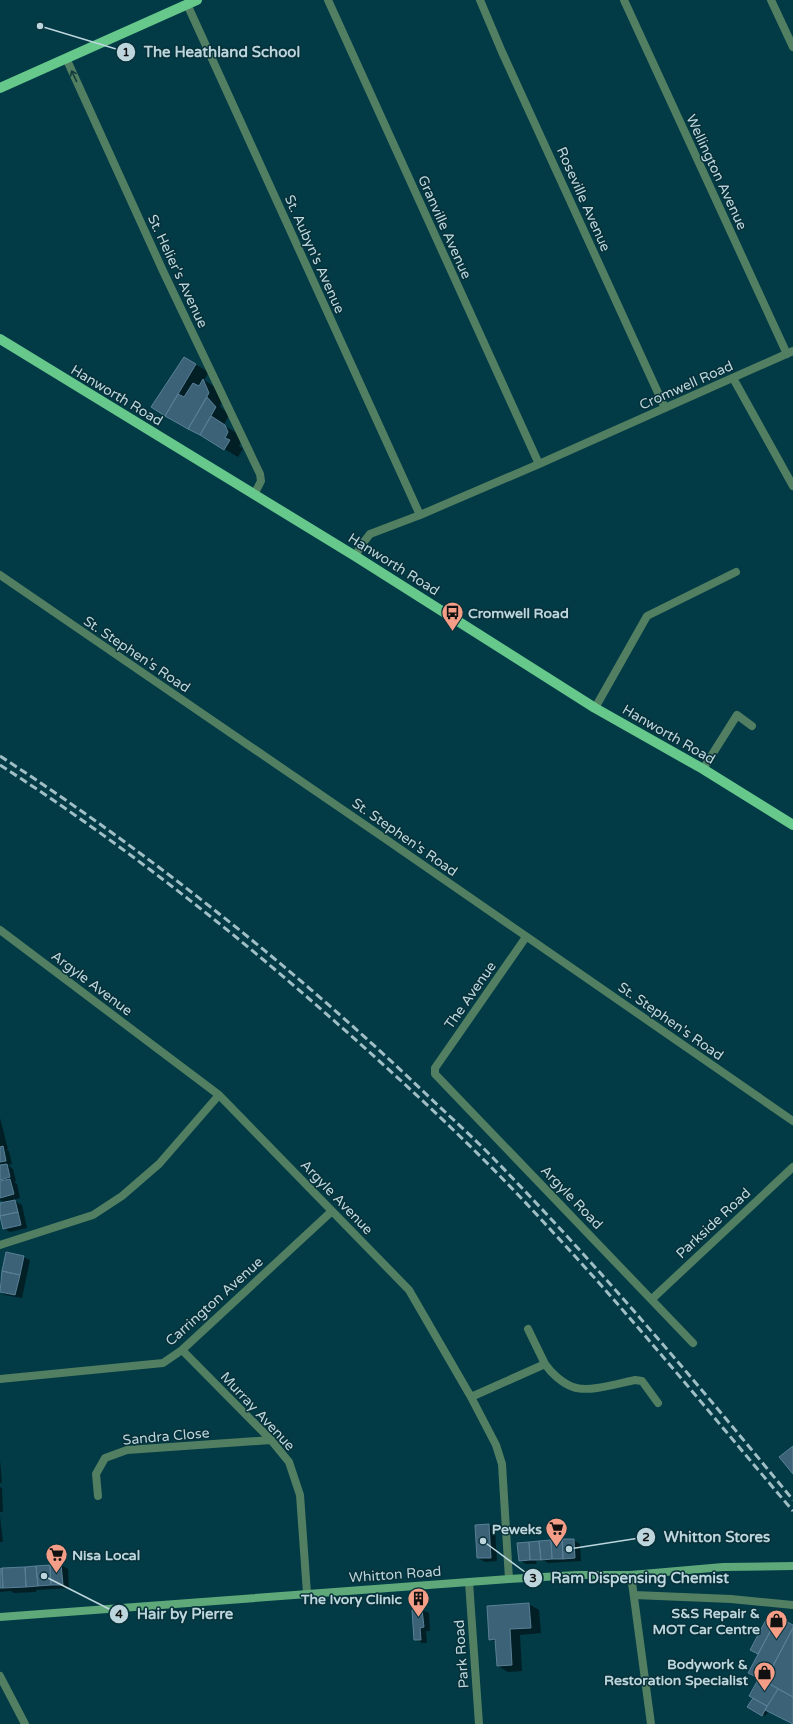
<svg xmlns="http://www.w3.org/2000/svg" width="793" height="1724" viewBox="0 0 793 1724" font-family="'Varela Round',sans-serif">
  <rect width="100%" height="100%" fill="#023b46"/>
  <path fill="#0007" d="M184,358L209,372L204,380L217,388L223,401L220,406L229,415L224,425L238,434L242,440L239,446L243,449L238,457L153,407Z
    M0,1118L8,1149H6L9,1151L12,1164L8,1165L13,1169L16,1181L14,1182L17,1184L20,1198L13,1200L22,1205L27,1228L10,1232L3,1228L0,1211V1204L6,1203L0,1200Z
    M6,1253L23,1257L30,1260L22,1298L5,1295L0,1292V1283Z
    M0,1460L2,1483H0Z
    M0,1487L2,1488L3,1512H0Z
    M0,1516L3,1542H0Z
    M489,1525L495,1529L497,1561L485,1562L478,1558Z
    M573,1540L580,1544L581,1561L548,1563L545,1561H536L537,1564H526L520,1560Z
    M61,1565L68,1569L69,1588L36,1590V1592L14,1593L11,1591L0,1592V1570Z
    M529,1604L539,1610L541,1633L520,1635L522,1671L508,1672L498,1666L496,1642L490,1639Z
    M422,1610L429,1613L430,1631H426L427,1643H422L415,1639Z
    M767,1619L775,1624L793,1626V1723L769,1711L765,1716L748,1706L754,1697L760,1678L759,1654L751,1649Z"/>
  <path fill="#3c6278" stroke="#598097" d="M184,357L196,364L165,416L151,407Z
    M203,379L209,393L188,429L165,416L178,394L184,397L193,383L199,386Z
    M207,397L216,407L200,435L188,429Z
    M211,416L225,425L228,432L225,438L230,440L224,450L200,435Z
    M3,1146L6,1161L0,1162V1147Z
    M7,1164L10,1177L0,1180V1165Z
    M10,1179L14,1194L0,1198V1181Z
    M15,1200L18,1212L0,1216V1203Z
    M18,1212L21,1225L3,1229L0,1216Z
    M6,1252L24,1256L20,1275L2,1271Z
    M2,1271L20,1275L15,1295L0,1292Z
    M793,1446V1474L779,1457Z
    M489,1524L491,1558H477L475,1525Z
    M562,1539L563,1559H552L551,1540Z
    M562,1539H574L575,1558L563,1559Z
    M551,1540L552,1559L541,1560L539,1541Z
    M539,1541L541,1560H530L529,1542Z
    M529,1542L530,1560L519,1561L517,1543Z
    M61,1564L63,1585H51L50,1565Z
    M50,1565L51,1585L38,1586L36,1566Z
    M36,1566L38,1586L26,1587L25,1567Z
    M25,1567L26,1587L3,1588L2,1568Z
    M2,1568L3,1588H0V1569Z
    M529,1603L531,1628L510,1629L512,1665L497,1666L495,1639L489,1640L487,1606Z
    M415,1608L422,1609L424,1627L420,1628L421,1640H414L412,1610H415Z
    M778,1617L793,1625V1628L765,1681L748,1673Z
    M767,1618L775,1622L758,1654L750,1650Z
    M793,1628V1697L765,1681Z
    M759,1678L778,1689L767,1706L749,1696Z
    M778,1689L793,1697V1724L765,1710Z
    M753,1698L767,1706L762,1716L747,1707Z"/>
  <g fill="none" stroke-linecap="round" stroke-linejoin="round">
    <path stroke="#527f61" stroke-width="8" d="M328,0L539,464
      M480,0L502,52L665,408
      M624,0L787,354
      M771,0L793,47
      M187,4L420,515
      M66,58L163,271L260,474L261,481L254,495
      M733,378L793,486
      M355,556L363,543L370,534L420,515L539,464L793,351
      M0,575L387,840L793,1121
      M595,708L647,616L736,572
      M703,769L737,715L752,726
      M0,930L219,1095L409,1290L471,1397L496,1445L502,1464L509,1579
      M526,937L435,1068V1074L693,1343
      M0,1245L93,1215L122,1196L159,1164L219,1095
      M652,1299L793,1167
      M182,1350L271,1440L289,1462L300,1495L307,1593
      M545,1364C551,1373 562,1383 573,1387C588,1393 620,1383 635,1380L642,1381L658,1403
      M0,1379L163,1363L182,1350L332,1211
      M471,1397L545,1364L528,1329
      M98,1496L96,1474L105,1458L127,1450L271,1440
      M631,1575L651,1724
      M469,1582L479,1724
      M634,1595L731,1599L793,1605"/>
    <path stroke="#527f61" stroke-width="8" d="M0,1676L25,1724"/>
    <path stroke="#5ea87a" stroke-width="8" d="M0,1617L509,1579L577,1575H631L723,1567L793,1566"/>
    <path stroke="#67c88c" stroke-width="10" d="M0,88L197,0
      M0,339L355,556L595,708L703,769L793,825"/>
    <path stroke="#a0bec5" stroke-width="3" stroke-dasharray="8 4" stroke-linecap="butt" d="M0,756C152,855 294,968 425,1093C449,1116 474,1138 497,1162C601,1269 698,1384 793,1500
      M0,765C117,840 227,926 331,1018C407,1085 481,1153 549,1228C634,1319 712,1416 793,1511"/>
  </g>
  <defs><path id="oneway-shaft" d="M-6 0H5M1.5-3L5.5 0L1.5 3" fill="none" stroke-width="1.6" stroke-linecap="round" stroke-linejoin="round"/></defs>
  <use stroke="#123c3e" href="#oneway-shaft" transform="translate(74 76) rotate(-115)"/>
  <defs>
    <symbol id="bus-pin" viewBox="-11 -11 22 30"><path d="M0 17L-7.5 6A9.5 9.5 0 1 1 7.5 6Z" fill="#f49e88" stroke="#073038"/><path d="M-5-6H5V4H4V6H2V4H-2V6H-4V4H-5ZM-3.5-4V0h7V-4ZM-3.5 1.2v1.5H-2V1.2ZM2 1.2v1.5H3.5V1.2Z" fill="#111"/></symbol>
    <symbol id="supermarket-pin" viewBox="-11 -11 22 30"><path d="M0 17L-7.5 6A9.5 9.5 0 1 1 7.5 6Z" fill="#f49e88" stroke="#073038"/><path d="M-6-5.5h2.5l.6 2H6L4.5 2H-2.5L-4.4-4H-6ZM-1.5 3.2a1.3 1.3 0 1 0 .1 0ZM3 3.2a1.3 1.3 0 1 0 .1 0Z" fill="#111"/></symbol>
    <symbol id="building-pin" viewBox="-11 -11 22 30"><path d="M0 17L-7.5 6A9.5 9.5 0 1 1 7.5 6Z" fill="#f49e88" stroke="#073038"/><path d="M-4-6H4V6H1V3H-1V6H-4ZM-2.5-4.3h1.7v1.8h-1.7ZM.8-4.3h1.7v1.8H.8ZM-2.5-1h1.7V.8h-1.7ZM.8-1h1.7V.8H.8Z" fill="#111"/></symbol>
    <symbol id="shop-pin" viewBox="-11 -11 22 30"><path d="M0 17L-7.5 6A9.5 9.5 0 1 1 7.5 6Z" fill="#f49e88" stroke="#073038"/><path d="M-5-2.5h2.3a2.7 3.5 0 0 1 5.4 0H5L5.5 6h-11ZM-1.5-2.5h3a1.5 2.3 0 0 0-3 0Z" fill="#111"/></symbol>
  </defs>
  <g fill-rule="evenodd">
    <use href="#bus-pin" x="440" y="600" width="25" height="34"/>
    <use href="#supermarket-pin" x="544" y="1516" width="25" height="34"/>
    <use href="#supermarket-pin" x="44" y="1542" width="25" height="34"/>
    <use href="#building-pin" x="406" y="1586" width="25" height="34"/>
    <use href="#shop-pin" x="764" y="1608" width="25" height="34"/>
    <use href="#shop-pin" x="752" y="1660" width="25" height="34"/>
  </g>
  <g text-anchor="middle" stroke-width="3" stroke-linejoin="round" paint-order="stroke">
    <g font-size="14" fill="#bdd6dd" stroke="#073038">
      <text transform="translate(717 172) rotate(65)" y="5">Wellington Avenue</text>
      <text transform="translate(584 199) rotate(66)" y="5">Roseville Avenue</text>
      <text transform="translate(445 227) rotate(66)" y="5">Granville Avenue</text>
      <text transform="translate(315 254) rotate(66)" y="5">St. Aubyn's Avenue</text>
      <text transform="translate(178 271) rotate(65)" y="5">St. Helier's Avenue</text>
      <text transform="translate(686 385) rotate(-24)" y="5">Cromwell Road</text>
      <text transform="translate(117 395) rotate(31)" y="5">Hanworth Road</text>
      <text transform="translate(394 564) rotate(32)" y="5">Hanworth Road</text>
      <text transform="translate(137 654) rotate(34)" y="5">St. Stephen's Road</text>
      <text transform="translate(669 734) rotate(30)" y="5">Hanworth Road</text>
      <text transform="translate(405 837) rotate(35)" y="5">St. Stephen's Road</text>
      <text transform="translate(92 983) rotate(37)" y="5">Argyle Avenue</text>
      <text transform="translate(470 995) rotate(-55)" y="5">The Avenue</text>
      <text transform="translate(671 1021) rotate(35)" y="5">St. Stephen's Road</text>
      <text transform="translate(337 1197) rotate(46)" y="5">Argyle Avenue</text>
      <text transform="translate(572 1197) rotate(46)" y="5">Argyle Road</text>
      <text transform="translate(713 1223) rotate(-43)" y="5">Parkside Road</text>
      <text transform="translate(214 1301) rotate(-42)" y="5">Carrington Avenue</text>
      <text transform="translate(258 1411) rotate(47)" y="5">Murray Avenue</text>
      <text transform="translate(166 1436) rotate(-5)" y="5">Sandra Close</text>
      <text transform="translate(395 1574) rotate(-4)" y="5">Whitton Road</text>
      <text transform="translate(461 1654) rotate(-94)" y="5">Park Road</text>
    </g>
    <g font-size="14" font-weight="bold" fill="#bdd6dd" stroke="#073038" text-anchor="end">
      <text x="468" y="618" text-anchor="start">Cromwell Road</text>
      <text x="542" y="1534">Peweks</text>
      <text x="72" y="1560" text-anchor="start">Nisa Local</text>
      <text x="402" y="1604">The Ivory Clinic</text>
      <text x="760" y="1618">S&amp;S Repair &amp;<tspan x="760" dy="16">MOT Car Centre</tspan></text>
      <text x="748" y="1669">Bodywork &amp;<tspan x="748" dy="16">Restoration Specialist</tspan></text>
    </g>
  </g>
  <path fill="none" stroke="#bdd6dd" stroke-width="1.5" d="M40 26L126 52M569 1549L646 1537M483 1541L533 1578M44 1576L119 1614"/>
  <g fill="#bdd6dd" stroke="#073038" stroke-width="1.5">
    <circle cx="40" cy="26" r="4"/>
    <circle cx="569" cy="1549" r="4"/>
    <circle cx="483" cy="1541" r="4"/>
    <circle cx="44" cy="1576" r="4"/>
    <circle cx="126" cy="52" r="10"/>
    <circle cx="646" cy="1537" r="10"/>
    <circle cx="533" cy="1578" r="10"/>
    <circle cx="119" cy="1614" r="10"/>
  </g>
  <g font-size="12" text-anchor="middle" font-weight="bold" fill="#111">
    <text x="126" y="56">1</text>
    <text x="646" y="1541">2</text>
    <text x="533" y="1582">3</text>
    <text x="119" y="1618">4</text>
  </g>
  <g font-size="15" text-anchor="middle" font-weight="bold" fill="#bdd6dd" stroke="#073038" stroke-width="3" stroke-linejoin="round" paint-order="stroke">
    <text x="222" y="57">The Heathland School</text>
    <text x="717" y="1542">Whitton Stores</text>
    <text x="640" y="1583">Ram Dispensing Chemist</text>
    <text x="185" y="1619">Hair by Pierre</text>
  </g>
</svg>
